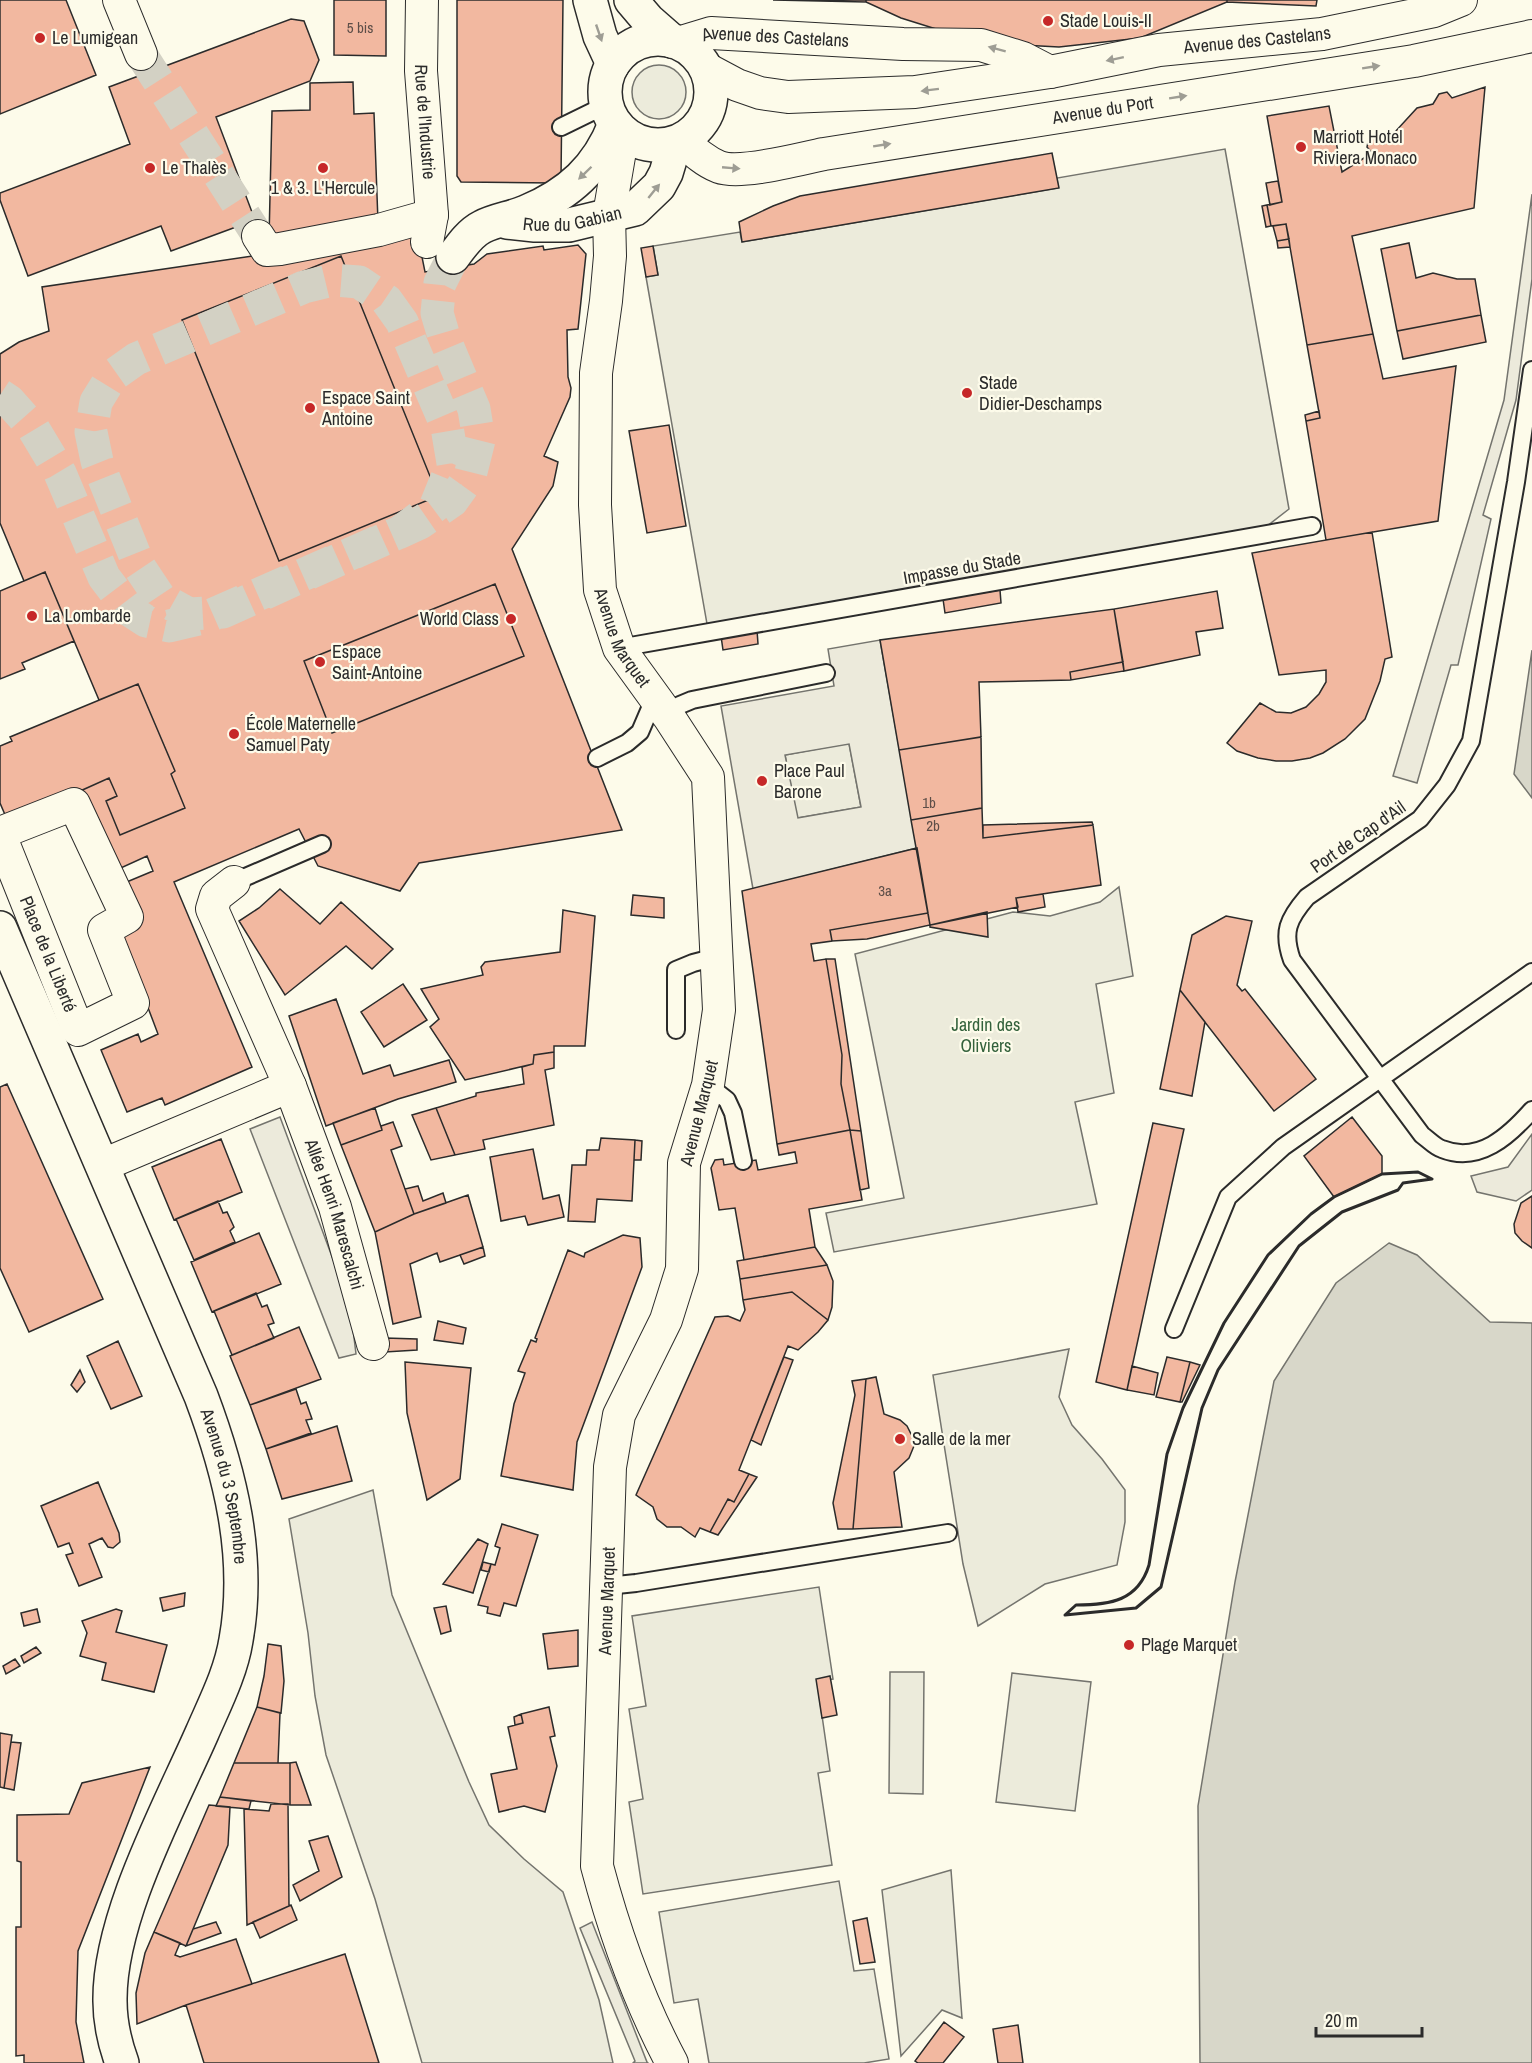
<svg xmlns="http://www.w3.org/2000/svg" width="1532" height="2063" viewBox="0 0 1532 2063" font-family="'Archivo Narrow',sans-serif">
  <rect width="100%" height="100%" fill="#fdfbea"/>
  <path fill="#ecebdb" stroke="#74746e" stroke-width="1.5" d="M632 92a27 27 0 1 1 54 0a27 27 0 1 1-54 0Z
    M1225,149L1289,509L1267,526L707,624L646,277L658,275L653,246L740,232L742,242L1058,188L1057,178Z
    M849,743L861,807L797,818L785,755Z
    M1119,887L1133,976L1096,984L1114,1093L1075,1102L1097,1204L834,1252L826,1213L904,1198L855,954L1013,912L1050,916L1100,902Z
    M1069,1349L1059,1397L1072,1425L1102,1459L1125,1490V1522L1117,1565L1045,1584L978,1626L963,1564L933,1375Z
    M373,1490L392,1595L469,1782L489,1825L524,1859L563,1892L599,2000L613,2063H422L375,1899L326,1755L315,1696L308,1633L289,1519Z
    M819,1587L833,1679L817,1681L830,1771L818,1773L832,1865L643,1894L629,1802L643,1799L629,1709L646,1706L632,1616Z
    M890,1672H924L923,1794L889,1793Z
    M1012,1673L1091,1682L1075,1811L996,1802Z
    M951,1870L962,2018L942,2010L901,2056L882,1890Z
    M839,1881L854,1971L874,1969L889,2059L864,2063H709L698,1999L674,2003L659,1912Z"/>
  <path fill="#eceadb" stroke="#74746e" stroke-width="1.5" fill-rule="evenodd" d="M1532,194V279L1516,400L1483,515L1491,519L1458,665H1451L1417,783L1393,776L1504,400Z
    M880,640L917,848L753,889L721,706L834,686L828,649ZM849,744L861,807L798,818L785,755Z
    M280,1117L350,1305L356,1354L339,1358L250,1129Z
    M1532,1134V1190L1516,1201L1477,1192L1471,1176L1508,1167Z
    M592,1922L647,2062L648,2063H633L635,2061L580,1928Z"/>
  <path fill="#d8d7c9" stroke="#74746e" stroke-width="1.5" d="M1532,650V798L1514,774Z
    M1389,1243L1417,1255L1490,1322L1532,1323V2063H1200L1198,1806L1235,1582L1274,1381L1336,1283Z"/>
  <path fill="#f2b8a0" stroke="#2b2b2b" stroke-width="1.5" d="M0,0H66L96,75L0,114Z
    M334,0H386V56L334,55Z
    M457,0H563L561,179L554,183L461,182L457,176Z
    M773,0H866V2Z
    M866,0H1227V2L1140,38L1059,47L1022,45L952,34L901,18L866,2Z
    M1227,0H1317L1316,6L1227,2Z
    M291,19L304,21L319,60L310,81L216,117L255,220L171,251L161,226L28,276L0,200V193L130,144L109,87Z
    M353,82L354,114L374,113L378,222L269,239L272,111L310,110V83Z
    M1485,87L1474,208L1352,236L1373,334L1307,345L1286,224L1271,226L1267,205L1282,202L1267,116L1329,106L1342,172L1372,153L1367,147L1369,137L1380,135L1384,144L1417,108L1433,104L1439,94L1447,92L1452,98Z
    M1052,153L1059,188L742,242L739,222L773,206L800,196Z
    M1278,181L1282,202L1270,205L1266,183Z
    M1267,205L1271,226L1266,227L1262,206Z
    M1286,224L1289,239L1277,241L1273,226Z
    M417,232L425,272L474,264L487,254L543,246L544,250L578,245L586,254L578,329L567,330L568,377L571,388L570,397L544,456L558,462L553,486L512,549L622,830L419,863L400,891L318,866L299,829L174,882L252,1067L165,1105L162,1098L127,1112L101,1050L138,1034L141,1042L158,1034L117,926V886L153,871L147,856L112,872L78,792L109,778L117,796L106,801L120,835L185,808L171,774L175,771L138,684L99,700L45,572L24,581L0,523V354L19,342L49,331L42,287Z
    M1289,239L1290,247L1278,248L1277,241Z
    M1409,243L1416,278L1433,273L1457,279H1475L1481,315L1397,331L1381,249Z
    M653,246L658,275L646,277L641,248Z
    M341,256L438,496L279,561L182,320Z
    M1481,315L1486,342L1403,359L1397,331Z
    M1373,334L1383,379L1456,366L1438,521L1326,540L1306,421L1320,418L1307,345Z
    M1319,411L1320,418L1306,421L1305,415Z
    M669,425L686,526L647,533L629,431Z
    M1372,532L1392,657L1385,659L1380,681L1365,719L1345,739L1323,753L1310,758L1292,761H1276L1258,758L1237,751L1227,743L1260,703L1276,712L1291,713L1306,707L1319,694L1326,682V670L1279,675L1252,553Z
    M45,572L74,641L22,663L25,669L0,679V591Z
    M495,584L524,656L332,733L304,661Z
    M1000,590L1001,603L945,613L943,599Z
    M1217,591L1223,628L1196,632L1200,655L1124,671L1114,609Z
    M1114,609L1123,662L1070,672L1071,680L979,682L981,737L899,750L880,640Z
    M757,630L758,644L723,650L721,636Z
    M1123,662L1124,671L1071,680L1070,672Z
    M138,684L175,771L171,774L185,808L120,835L106,801L117,796L109,778L78,792L6,817L0,803V746L12,741L10,737Z
    M981,737L982,808L911,820L899,750Z
    M982,808L983,838L1093,825L1101,885L1016,898L1018,907L930,925L911,820Z
    M1092,822L1093,825L983,838V825Z
    M917,848L928,913L830,930L832,941L811,944L814,961L826,959L842,1055L841,1084L850,1130L777,1144L742,891Z
    M280,889L320,924L341,902L393,949L372,969L346,946L285,995L239,921L259,908Z
    M1043,894L1045,907L1018,912L1016,898Z
    M633,895L664,898V918L631,915Z
    M563,910L595,916L585,1046H554V1052L534,1055L533,1064L465,1080L430,1027L439,1019L421,989L483,975L481,967L485,962L560,952Z
    M987,912L988,937L930,927V925Z
    M928,913L930,925L867,939L832,941L830,930Z
    M1226,916L1252,921L1237,985L1242,991L1245,989L1316,1079L1274,1111L1180,990L1192,935Z
    M826,959H835L861,1131L850,1130L841,1084L842,1055Z
    M403,984L427,1020L384,1047L361,1012Z
    M1180,990L1205,1022L1192,1096L1160,1089Z
    M336,999L363,1074L390,1065L394,1076L449,1060L456,1082L398,1099L326,1126L289,1016Z
    M554,1052V1068L545,1070L554,1125L483,1140L485,1149L455,1155L436,1108L476,1096V1093L524,1084L522,1067L533,1064L534,1055Z
    M7,1084L103,1299L29,1332L0,1268V1087Z
    M375,1108L382,1130L341,1145L333,1123Z
    M436,1108L455,1155L431,1160L412,1115Z
    M1352,1117L1382,1156V1174L1334,1197L1304,1156Z
    M393,1122L402,1146L391,1150L414,1214L375,1232L341,1145L382,1130L381,1126Z
    M1153,1123L1184,1129L1127,1390L1096,1382Z
    M850,1130L862,1200L809,1209L815,1247L744,1260L735,1208L719,1210L711,1168L715,1160L723,1159L724,1165L756,1160L758,1170L797,1163L795,1152L779,1155L777,1144Z
    M850,1130L861,1131L869,1188L860,1190Z
    M601,1138L635,1140L632,1201L597,1199L595,1222L568,1221L572,1165H586L587,1150H599Z
    M221,1139L242,1192L174,1220L152,1167Z
    M635,1140L642,1141L641,1160H634Z
    M533,1149L543,1199L559,1195L564,1217L528,1225L525,1216L501,1221L490,1157Z
    M418,1186L423,1201L443,1193L446,1203L414,1214L405,1189Z
    M468,1195L483,1247L440,1262L437,1253L410,1264L421,1317L393,1324L375,1232L414,1214Z
    M1532,1196V1248L1522,1241L1515,1233L1514,1224L1521,1203Z
    M218,1201L223,1213L227,1212L234,1227L230,1231L235,1242L194,1260L176,1219Z
    M259,1233L281,1284L212,1312L191,1262Z
    M623,1235L640,1238L642,1267L577,1442L573,1490L501,1476L514,1404L525,1373L518,1371L531,1340L536,1342L537,1339L535,1338L568,1250L584,1257L585,1253Z
    M483,1247L485,1256L464,1264L460,1255Z
    M815,1247L827,1265L740,1279L737,1261Z
    M827,1265L833,1281L832,1307L828,1320L792,1292L743,1300L740,1279Z
    M792,1292L828,1320L818,1332L798,1350L788,1346L739,1470L749,1474L734,1502L728,1499L710,1532L700,1528L695,1537L681,1527H667L657,1519L653,1507L636,1495L715,1317L728,1316L740,1321L745,1310L743,1300Z
    M256,1293L262,1307L267,1305L274,1323L268,1325L274,1338L232,1355L214,1311Z
    M438,1321L466,1328L463,1344L434,1340Z
    M299,1327L321,1379L250,1405L230,1356Z
    M385,1338L417,1339V1350L385,1352Z
    M118,1341L142,1396L111,1409L87,1356Z
    M784,1357L793,1360L761,1445L751,1440Z
    M1167,1357L1190,1362L1180,1402L1156,1397Z
    M405,1362L471,1368L460,1479L427,1500L407,1413Z
    M1190,1362L1200,1365L1182,1402H1180Z
    M1132,1366L1158,1373L1154,1395L1127,1390Z
    M80,1370L85,1382L77,1392L71,1385Z
    M876,1377L884,1414L900,1420L907,1426L913,1438L914,1446L909,1458L894,1472L902,1527L853,1529L866,1379Z
    M866,1379L853,1529H838L833,1503L855,1395L852,1381Z
    M296,1389L301,1404L306,1402L312,1419L306,1420L311,1433L266,1449L250,1405Z
    M337,1426L352,1481L282,1499L266,1449Z
    M749,1474L757,1477L718,1535L710,1532L728,1499L734,1502Z
    M98,1482L119,1533L120,1542L113,1548L108,1547L102,1538L89,1544L102,1577L79,1586L66,1555L73,1553L69,1543L58,1547L41,1506Z
    M502,1524L538,1535L516,1606L504,1603L500,1616L487,1613L488,1607L478,1605L491,1564L495,1565L500,1548L495,1546Z
    M478,1539L488,1544L473,1593L443,1584Z
    M483,1562L491,1564L489,1572L481,1570Z
    M185,1593L184,1606L163,1611L160,1598Z
    M446,1606L451,1631L441,1634L434,1608Z
    M37,1609L40,1622L24,1626L21,1613Z
    M116,1609L122,1611L116,1632L167,1645L154,1692L102,1680L106,1663L80,1656L87,1633L82,1621Z
    M578,1630V1666L548,1669L543,1634Z
    M268,1644L281,1646L284,1681L281,1713L257,1707L264,1676Z
    M36,1647L41,1653L24,1663L21,1656Z
    M15,1659L20,1666L6,1674L3,1666Z
    M830,1676L837,1715L822,1718L816,1679Z
    M257,1707L280,1713L278,1763H234Z
    M549,1707L555,1736L550,1737L557,1766L545,1812L524,1806L499,1812L491,1774L517,1769L508,1727L523,1723L521,1714Z
    M521,1714L523,1723L515,1725L514,1717Z
    M0,1733L12,1735L4,1788L0,1787Z
    M11,1742L21,1743L14,1790L4,1788Z
    M296,1762L311,1805H290V1763Z
    M234,1763H290V1805L220,1797Z
    M150,1767L78,1951L76,2022L84,2063H24V2055L16,2056V1927H21V1862L17,1861V1815L69,1814L82,1783Z
    M220,1797L251,1801L249,1809L216,1806Z
    M271,1804H288L289,1906L247,1925L244,1809L269,1811Z
    M209,1805L230,1807L228,1845L186,1946L154,1932Z
    M328,1836L342,1877L300,1901L293,1885L319,1871L309,1841Z
    M291,1905L297,1920L260,1938L253,1922Z
    M867,1918L875,1962L860,1964L853,1921Z
    M216,1922L221,1933L186,1946L193,1929Z
    M154,1932L180,1943L175,1955L180,1957L236,1939L252,1984L186,2005L137,2024L136,1993L145,1953Z
    M345,1954L379,2063H204L186,2005Z
    M944,2022L964,2037L943,2063H918L915,2061Z
    M1018,2025L1023,2063H998L993,2029Z"/>
  <g fill="none" stroke-linecap="round" stroke-linejoin="round">
    <path stroke="#d3d1c4" stroke-width="32" stroke-dasharray="32 16" stroke-linecap="butt" d="M141,54L258,236"/>
    <path stroke="#d3d1c4" stroke-width="33" stroke-dasharray="33 16" stroke-linecap="butt" d="M0,395L9,401L33,428L60,473L104,577L129,610L146,621L169,626L207,617L400,532L436,505L453,463L447,427L402,322L387,301L359,282L333,280L304,287L136,359L112,376L96,402L91,432L97,461L140,568L160,598L189,614L223,612L420,523L452,501L470,476L479,440L474,409L445,340L437,313L440,283L453,257"/>
    <defs>
      <path id="lane" d="M561,127L606,105
        M1532,370L1516,482L1471,741L1447,785L1420,819L1307,897C1288,919 1282,932 1292,960L1422,1135C1428,1139 1435,1147 1442,1149C1479,1164 1509,1136 1532,1110
        M619,648L1312,526
        M669,717L680,705L692,700L826,673
        M597,758L627,743L640,732L655,697
        M234,882L322,844
        M676,1030V970L693,963L716,957
        M708,1085L727,1100L733,1113L743,1161
        M1174,1329L1228,1197L1283,1147L1532,972
        M607,1586L636,1583L948,1533"/>
      <g id="street">
        <path d="M119,0L141,54"/>
        <path id="s1" d="M422,0L421,71L432,215L427,242"/>
        <path id="s2" d="M678,43L711,33L903,44L981,45L1023,58L1050,72"/>
        <path id="s3" d="M707,69L737,85L760,93L788,97L915,92L1050,72L1159,50L1322,34L1434,11L1461,0"/>
        <path id="s4" d="M623,133L609,215L610,256L606,301L596,373L595,505L600,590L619,648L669,717L708,777L719,1010L708,1085L684,1163L682,1269L666,1320L619,1415L610,1467L597,1866C615,1934 639,2001 672,2063"/>
        <path id="s5" d="M682,140C694,151 704,161 719,167C741,175 799,159 824,154L1414,61L1532,36"/>
        <path d="M258,236L267,250L280,249L379,230L432,215"/>
        <path d="M0,833L74,804L127,917L104,930L133,1003L78,1030L0,835"/>
        <path d="M234,882L216,896L212,909L290,1086"/>
        <path id="s6" d="M103,1165L290,1086L335,1207L373,1344"/>
      </g>
      <g id="secondary">
        <path d="M590,0L600,36L613,64"/>
        <path d="M631,0L648,20L672,41"/>
        <circle cx="658" cy="92" r="53"/>
        <path id="s7" d="M507,222L535,225H569L635,209L659,186L666,173L675,143"/>
        <path d="M453,257C461,246 470,233 482,227C495,220 512,218 526,212C569,194 598,168 615,124"/>
        <path id="s8" d="M0,928L201,1396C230,1473 251,1556 236,1640C231,1672 215,1703 202,1733C169,1808 109,1918 110,2001C110,2022 115,2044 122,2063"/>
      </g>
    </defs>
    <use href="#lane" stroke="#2b2b2b" stroke-width="20"/>
    <use href="#street" stroke="#2b2b2b" stroke-width="34"/>
    <use href="#secondary" stroke="#2b2b2b" stroke-width="36"/>
    <use href="#lane" stroke="#fdfbea" stroke-width="16"/>
    <use href="#street" stroke="#fdfbea" stroke-width="32"/>
    <use href="#secondary" stroke="#fdfbea" stroke-width="33"/>
    <path stroke="#2b2b2b" stroke-width="3" d="M1418,1172L1432,1179L1403,1183L1398,1190L1342,1212L1299,1246L1218,1370L1202,1408L1161,1587L1136,1608L1065,1615L1076,1605C1110,1605 1138,1601 1149,1565L1167,1454L1183,1408L1224,1323L1268,1255L1311,1214L1334,1197L1382,1174Z"/>
  </g>
  <defs><path id="oneway-solid" d="M-6-.8H1V-3.2L6.5 0L1 3.2V.8H-6Z" transform="scale(1.5)"/></defs>
  <g fill="#9e9d94">
    <use href="#oneway-solid" transform="translate(599 33) rotate(71)"/>
    <use href="#oneway-solid" transform="translate(997 49) rotate(-165)"/>
    <use href="#oneway-solid" transform="translate(1115 59) rotate(168)"/>
    <use href="#oneway-solid" transform="translate(1371 67) rotate(-9)"/>
    <use href="#oneway-solid" transform="translate(930 90) rotate(173)"/>
    <use href="#oneway-solid" transform="translate(1178 97) rotate(-9)"/>
    <use href="#oneway-solid" transform="translate(882 145) rotate(-9)"/>
    <use href="#oneway-solid" transform="translate(731 168) rotate(5)"/>
    <use href="#oneway-solid" transform="translate(585 173) rotate(136)"/>
    <use href="#oneway-solid" transform="translate(654 191) rotate(-51)"/>
  </g>
  <g fill="#c62828" stroke="#fdfbea" stroke-width="2">
    <circle cx="1048" cy="21" r="6"/>
    <circle cx="40" cy="38" r="6"/>
    <circle cx="1301" cy="147" r="6"/>
    <circle cx="150" cy="168" r="6"/>
    <circle cx="323" cy="168" r="6"/>
    <circle cx="967" cy="393" r="6"/>
    <circle cx="310" cy="408" r="6"/>
    <circle cx="32" cy="616" r="6"/>
    <circle cx="511" cy="619" r="6"/>
    <circle cx="320" cy="662" r="6"/>
    <circle cx="234" cy="734" r="6"/>
    <circle cx="762" cy="781" r="6"/>
    <circle cx="900" cy="1439" r="6"/>
    <circle cx="1129" cy="1645" r="6"/>
  </g>
  <g text-anchor="middle" stroke-width="4.5" stroke-linejoin="round" paint-order="stroke">
    <g font-size="15" fill="#5d4e48">
      <text x="360" y="33">5 bis</text>
      <text x="929" y="808">1b</text>
      <text x="933" y="831">2b</text>
      <text x="885" y="896">3a</text>
    </g>
    <g font-size="18" fill="#2b2b2b" stroke="#fdfbea" text-anchor="start">
      <text x="1060" y="27">Stade Louis-II</text>
      <text x="52" y="44">Le Lumigean</text>
      <text x="1313" y="143">Marriott Hotel<tspan x="1313" dy="21">Riviera Monaco</tspan></text>
      <text x="162" y="174">Le Thalès</text>
      <text x="323" y="194" text-anchor="middle">1 &amp; 3. L'Hercule</text>
      <text x="979" y="389">Stade<tspan x="979" dy="21">Didier-Deschamps</tspan></text>
      <text x="322" y="404">Espace Saint<tspan x="322" dy="21">Antoine</tspan></text>
      <text x="44" y="622">La Lombarde</text>
      <text x="499" y="625" text-anchor="end">World Class</text>
      <text x="332" y="658">Espace<tspan x="332" dy="21">Saint-Antoine</tspan></text>
      <text x="246" y="730">École Maternelle<tspan x="246" dy="21">Samuel Paty</tspan></text>
      <text x="774" y="777">Place Paul<tspan x="774" dy="21">Barone</tspan></text>
      <text x="912" y="1445">Salle de la mer</text>
      <text x="1141" y="1651">Plage Marquet</text>
    </g>
    <g font-size="18" fill="#2b2b2b" stroke="#fdfbea">
      <text dy="6" stroke="none"><textPath href="#s2" startOffset="99">Avenue des Castelans</textPath></text>
      <text dy="6" stroke="none"><textPath href="#s3" startOffset="560">Avenue des Castelans</textPath></text>
      <text dy="6" stroke="none"><textPath href="#s5" startOffset="435">Avenue du Port</textPath></text>
      <text dy="6" stroke="none"><textPath href="#s1" startOffset="122">Rue de l'Industrie</textPath></text>
      <text dy="6" stroke="none"><textPath href="#s7" startOffset="66">Rue du Gabian</textPath></text>
      <text transform="translate(962 568) rotate(-10)" y="6">Impasse du Stade</text>
      <text dy="6" stroke="none"><textPath href="#s4" startOffset="512">Avenue Marquet</textPath></text>
      <text transform="translate(1358 837) rotate(-35)" y="6">Port de Cap d'Ail</text>
      <text transform="translate(48 954) rotate(68)" y="6">Place de la Liberté</text>
      <text transform="translate(699 1113) rotate(-76)" y="6">Avenue Marquet</text>
      <text dy="6" stroke="none"><textPath href="#s6" startOffset="339">Allée Henri Marescalchi</textPath></text>
      <text dy="6" stroke="none"><textPath href="#s8" startOffset="603">Avenue du 3 Septembre</textPath></text>
      <text transform="translate(607 1601) rotate(-88)" y="6">Avenue Marquet</text>
    </g>
    <g font-size="18" fill="#34623c" stroke="#fdfbea">
      <text x="986" y="1031">Jardin des<tspan x="986" dy="21">Oliviers</tspan></text>
    </g>
  </g>
  <path d="M1316 2027v9h106v-9" fill="none" stroke="#2b2b2b" stroke-width="3"/>
  <text x="1325" y="2027" font-size="18" fill="#2b2b2b" stroke="#fdfbea" stroke-width="4.5" paint-order="stroke">20 m</text>
</svg>
